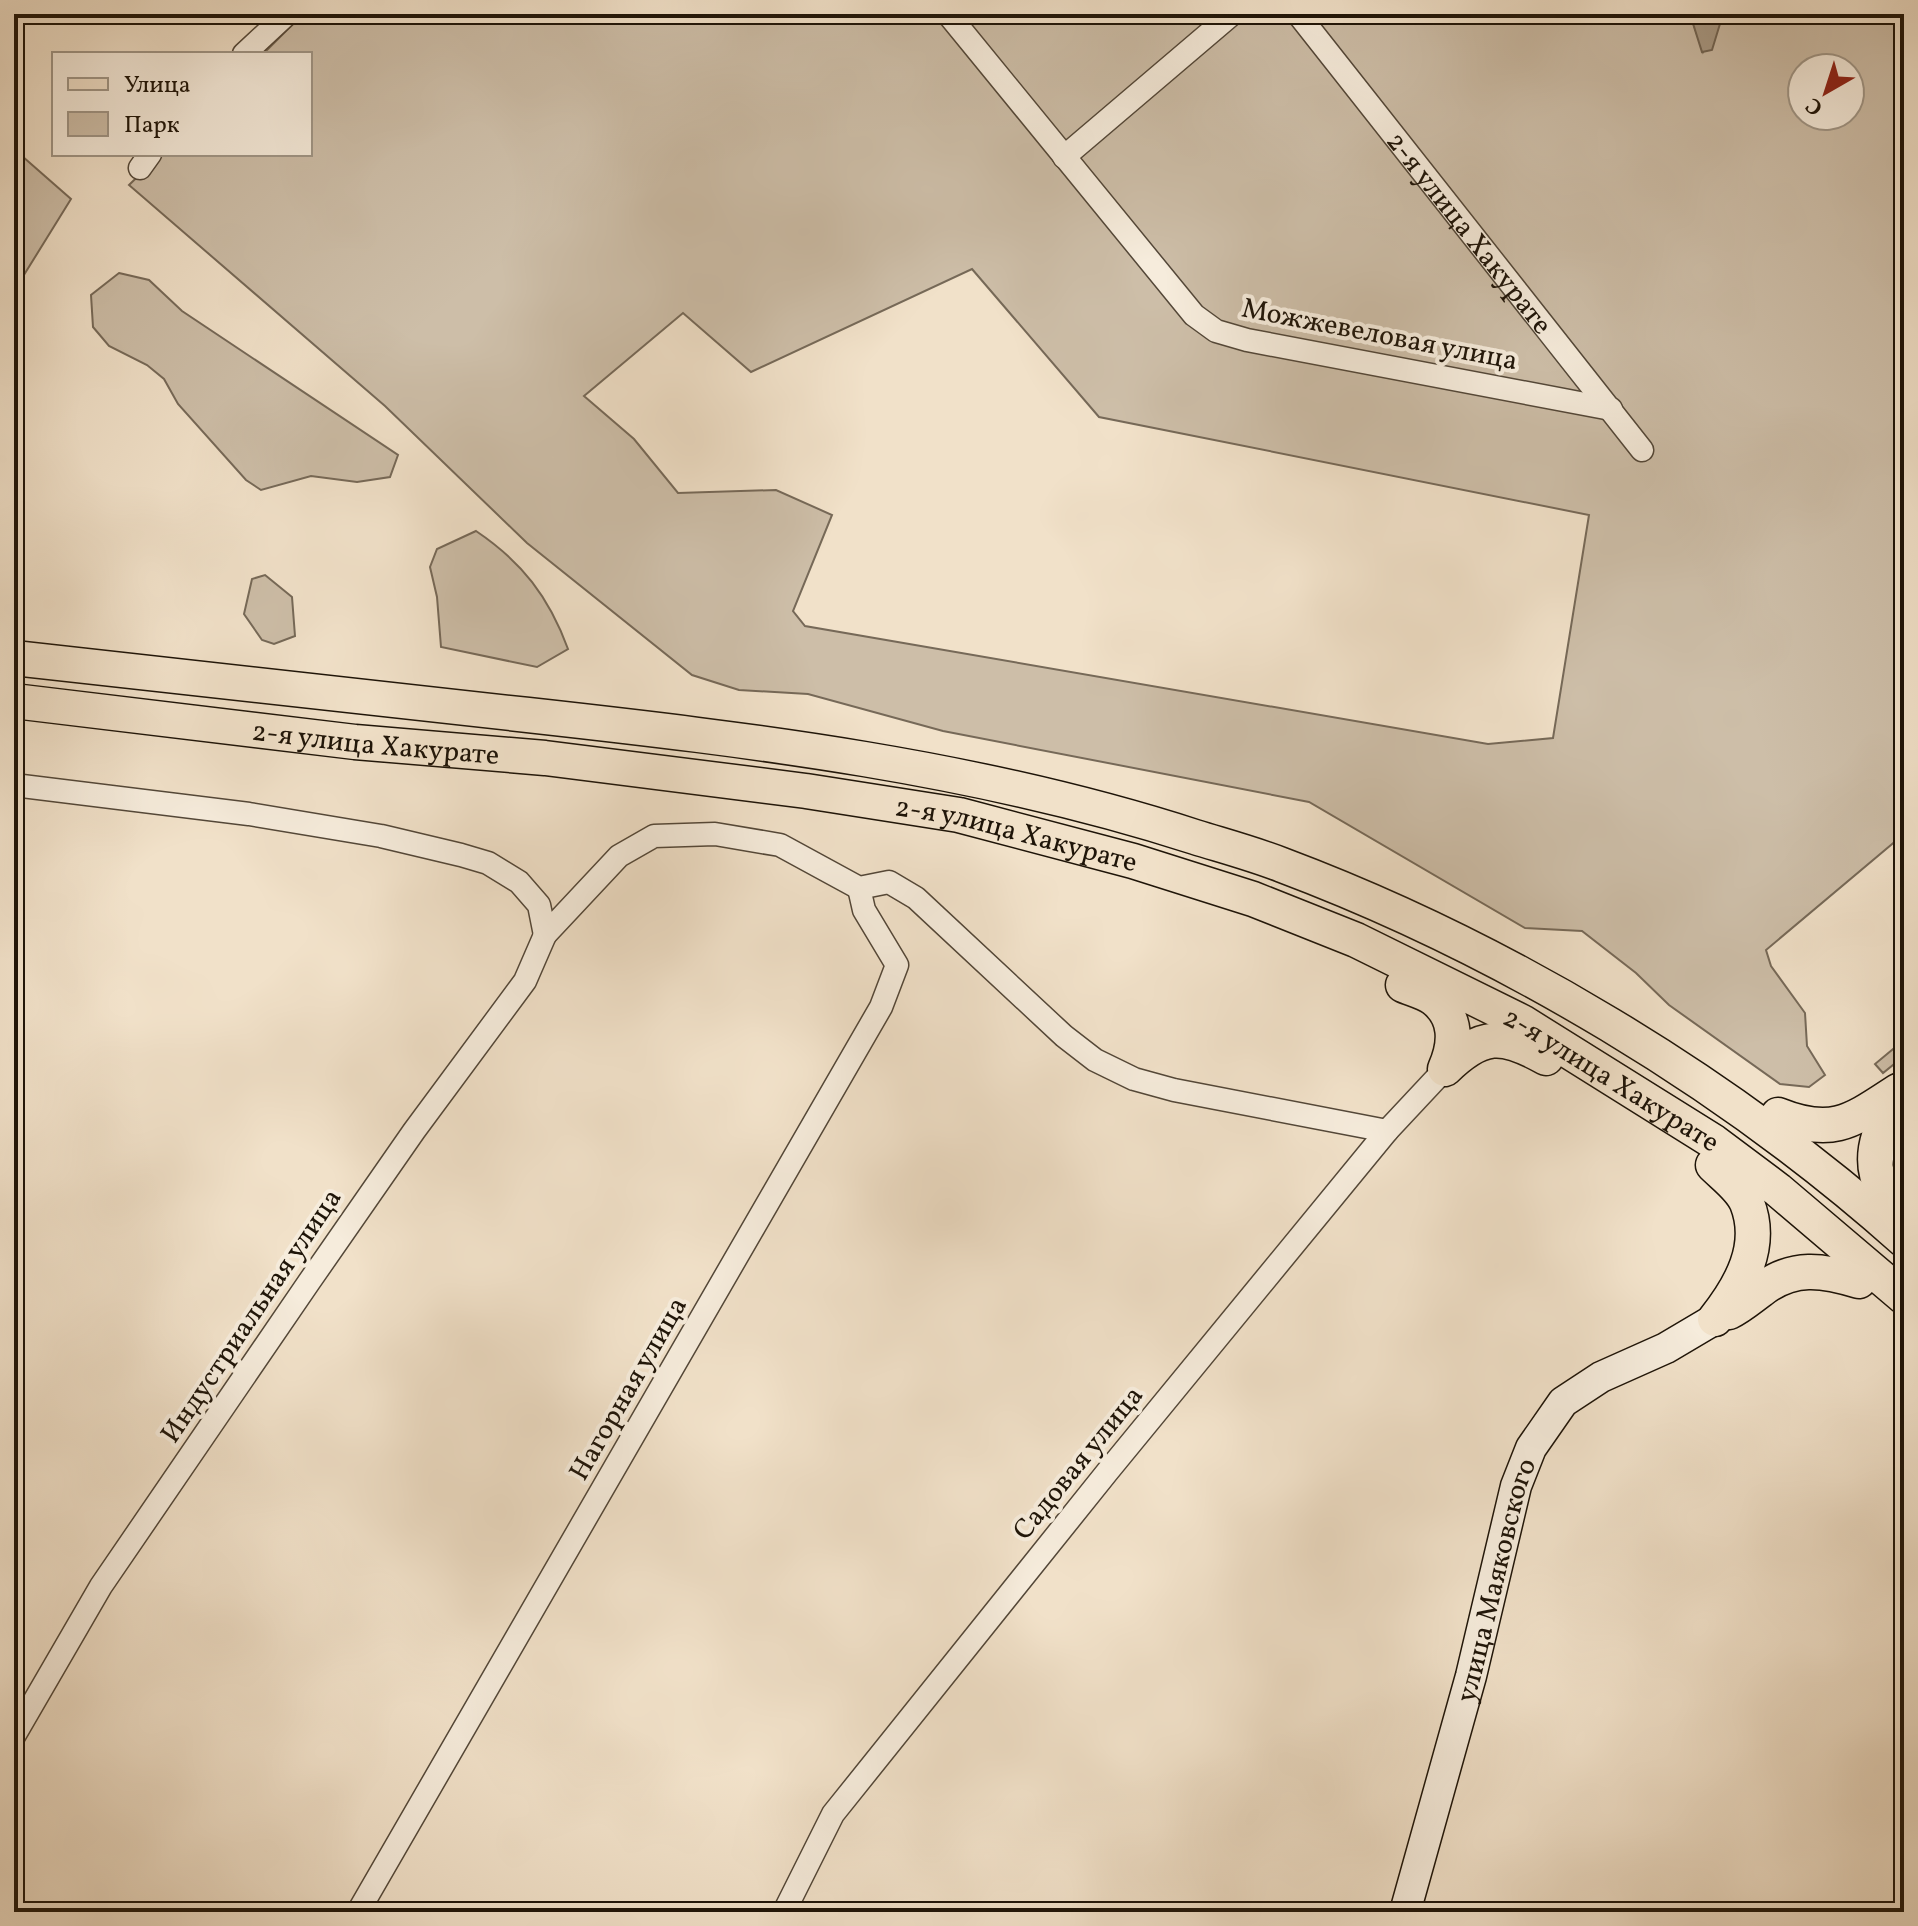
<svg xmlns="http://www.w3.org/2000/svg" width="1918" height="1926" viewBox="0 0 1918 1926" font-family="Vollkorn,serif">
  <rect width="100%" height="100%" fill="#f1e1c9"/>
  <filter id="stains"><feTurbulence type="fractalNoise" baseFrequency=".0025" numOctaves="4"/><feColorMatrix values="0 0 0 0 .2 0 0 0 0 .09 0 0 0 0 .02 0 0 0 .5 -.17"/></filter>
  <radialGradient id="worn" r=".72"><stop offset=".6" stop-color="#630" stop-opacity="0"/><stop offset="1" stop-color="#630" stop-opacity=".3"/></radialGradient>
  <path fill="#cdbea8" stroke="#766958" stroke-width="2" fill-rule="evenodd" d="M303,14H1690L1703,52L1723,14H1904V834L1766,950L1771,966L1805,1013L1807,1046L1825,1075L1809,1087L1780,1084L1669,1005L1636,973L1582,931L1525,928L1309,802L943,731L808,694L739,690L692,675L527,543L385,406L129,185L161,154H310V54H263ZM1802,68H1850V116H1802ZM972,269L1099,417L1589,515L1553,738L1488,744L805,626L793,611L832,515L776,490L678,493L634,439L584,396L683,313L751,372Z
    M14,149L71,199L14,291Z
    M119,273L149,280L182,311L398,455L390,477L357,482L311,476L261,490L246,480L178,404L164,379L147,365L109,346L93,327L91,295Z
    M476,531C522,562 549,597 568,649L537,667L441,647L437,597L430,567L437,549Z
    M265,575L292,597L295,636L274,644L262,640L244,614L252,579Z
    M1904,1040V1056L1883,1073L1875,1064Z"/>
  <path fill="#a99b87" stroke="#716554" stroke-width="2" d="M1690,14H1723L1712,50L1702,52Z"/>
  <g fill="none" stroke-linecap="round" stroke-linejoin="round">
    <defs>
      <g id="minor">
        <path d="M948,14L1194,315L1216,331L1247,340L1611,409"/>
        <path id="s1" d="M1298,14L1642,450"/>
        <path d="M244,54L287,14"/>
        <path d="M1064,157L1232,14"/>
        <path d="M140,168L150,154"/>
        <path d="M14,785L249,814L381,836L461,855L488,863L519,882L539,905L545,935L619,856L654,836L715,834L780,845L859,888L889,882L916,898L1064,1036L1095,1060L1134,1079L1174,1090L1387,1131"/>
        <path d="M1904,1138L1902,1153L1904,1164"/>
        <path d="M14,1736L101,1586L309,1282L414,1131L525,981L545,935"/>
        <path d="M358,1912L881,1007L897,965L864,910L859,888"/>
        <path d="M784,1912L833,1814L1108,1471L1387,1131L1445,1069"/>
      </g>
      <g id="secondary">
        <path id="s2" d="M1405,1912L1471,1676L1516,1486L1531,1448L1563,1402L1601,1377L1666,1348L1715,1319"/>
      </g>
      <g id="primary">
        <path d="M14,658C186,676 357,696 528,715C753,740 979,767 1195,837C1224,846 1254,854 1282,865C1503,948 1728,1083 1904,1240"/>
        <path id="s3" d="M14,701L355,742L545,758L806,791L959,815L1133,861L1253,899L1356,940L1522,1022L1714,1142L1778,1190L1904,1297"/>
        <path d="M1403,985C1412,989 1424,992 1433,998C1458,1017 1456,1044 1445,1069C1482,1033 1502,1033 1546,1058"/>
        <path d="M1904,1088C1885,1118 1863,1153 1883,1190C1888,1199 1898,1207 1904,1215"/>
        <path d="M1778,1115C1833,1137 1852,1121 1898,1091"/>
        <path d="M1713,1165C1724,1176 1741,1188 1747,1203C1764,1246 1741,1286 1715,1319"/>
        <path d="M1729,1312C1741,1306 1750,1298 1761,1290C1793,1265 1823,1270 1859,1281"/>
      </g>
    </defs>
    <use href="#minor" stroke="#534738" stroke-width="25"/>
    <use href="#secondary" stroke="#1e1408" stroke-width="33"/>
    <use href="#primary" stroke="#1e1408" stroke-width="37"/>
    <use href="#minor" stroke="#f6ecdc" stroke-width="22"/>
    <use href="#secondary" stroke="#f6ecdc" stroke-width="30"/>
    <use href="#primary" stroke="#f1e1c9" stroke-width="34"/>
  </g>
  <g text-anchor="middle" stroke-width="8" stroke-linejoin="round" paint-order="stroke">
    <g font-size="28" fill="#1e1408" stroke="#f6ecdc">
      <text dy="10" stroke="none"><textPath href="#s1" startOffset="278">2-я улица Хакурате</textPath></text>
      <text transform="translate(1380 333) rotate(11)" y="10">Можжевеловая улица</text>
      <text dy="10" stroke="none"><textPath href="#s3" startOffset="364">2-я улица Хакурате</textPath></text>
      <text dy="10" stroke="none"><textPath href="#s3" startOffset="1012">2-я улица Хакурате</textPath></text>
      <text dy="10" stroke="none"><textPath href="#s3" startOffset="1660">2-я улица Хакурате</textPath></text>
      <text transform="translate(250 1315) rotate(-56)" y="10">Индустриальная улица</text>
      <text transform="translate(627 1388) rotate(-60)" y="10">Нагорная улица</text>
      <text transform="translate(1077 1462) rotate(-51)" y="10">Садовая улица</text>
      <text dy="10" stroke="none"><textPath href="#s2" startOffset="344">улица Маяковского</textPath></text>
    </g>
  </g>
  <rect width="1918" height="1926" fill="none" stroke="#f1e1c9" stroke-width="48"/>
  <rect x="16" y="16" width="1886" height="1894" fill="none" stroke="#1e1408" stroke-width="4"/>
  <rect x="24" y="24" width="1870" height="1878" fill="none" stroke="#1e1408" stroke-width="2"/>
  <rect x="52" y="52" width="260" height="104" fill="#f6ecdc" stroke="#a09687" stroke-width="2"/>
  <rect x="68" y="78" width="40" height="12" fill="#f1e1c9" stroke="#a09687" stroke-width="2"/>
  <text x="124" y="92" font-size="24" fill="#1e1408">Улица</text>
  <rect x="68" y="112" width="40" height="24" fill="#cdbea8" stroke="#a09687" stroke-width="2"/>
  <text x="124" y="132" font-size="24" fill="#1e1408">Парк</text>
  <g transform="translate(1826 92) rotate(219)"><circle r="38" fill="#f6ecdc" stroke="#a09687" stroke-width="2"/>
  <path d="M0-6L14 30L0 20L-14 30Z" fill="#8f2418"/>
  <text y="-12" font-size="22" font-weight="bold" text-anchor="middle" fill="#1e1408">С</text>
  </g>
  <rect width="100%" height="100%" filter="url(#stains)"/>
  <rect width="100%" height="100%" fill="url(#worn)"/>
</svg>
